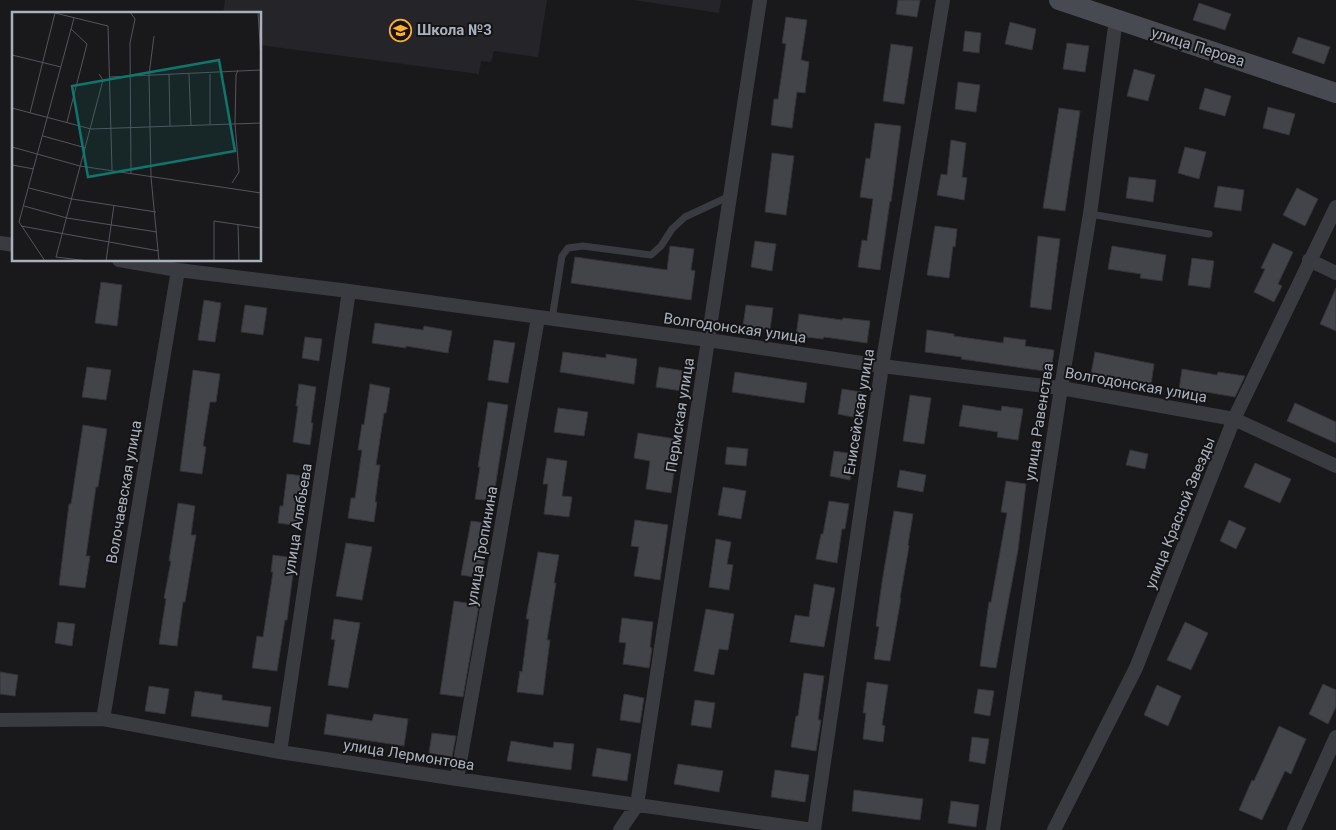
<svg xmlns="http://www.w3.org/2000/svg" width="1336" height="830" viewBox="0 0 1336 830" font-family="Roboto,sans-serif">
  <rect width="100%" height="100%" fill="#19191c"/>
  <path fill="#252529" d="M225,0H547L538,57L494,51L491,62L481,61L479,74L260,45V14H223Z
    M634,0H721L719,13Z"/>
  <path fill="#434449" stroke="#333338" d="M898,0H920L917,17L896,14Z
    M1199,3L1231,14L1225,30L1193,20Z
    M786,17L807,20L801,60L809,62L805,93L797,92L792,128L771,125L774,99H778L786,44L782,43Z
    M1010,22L1036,29L1032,50L1005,44Z
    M965,31L981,33L979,53L963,51Z
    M1298,37L1330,47L1324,64L1292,53Z
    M1067,43L1089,46L1085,72L1063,69Z
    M891,44L913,47L904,104L883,101Z
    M1134,69L1155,75L1148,101L1127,96Z
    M958,82L980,85L976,112L955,109Z
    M1205,88L1231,96L1225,116L1199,109Z
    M1268,107L1295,114L1289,135L1263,128Z
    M1059,108L1080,111L1065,211L1043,208Z
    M875,123L901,126L891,202L890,201L880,270L858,267L862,240L867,241L873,199L860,197L866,158L870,159Z
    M951,140L966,143L962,177L967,178L964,200L937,195L941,174L947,175Z
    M1185,147L1206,152L1199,179L1178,173Z
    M772,153L794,156L786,215L765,212Z
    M1129,177L1156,180L1153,202L1126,198Z
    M1218,186L1244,190L1241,211L1214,207Z
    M1297,188L1318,199L1305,226L1283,215Z
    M935,226L957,229L955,247L953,246L949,278L927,275Z
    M1038,236L1060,239L1051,310L1030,307Z
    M755,241L776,244L772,271L751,267Z
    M1273,243L1293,252L1278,284L1282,286L1274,302L1254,292L1265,269L1261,268Z
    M670,246L694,249L691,270L695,271L691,300L571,283L575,257L667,270Z
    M1112,246L1166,255L1162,281L1140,278L1141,274L1108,269Z
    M1192,258L1214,261L1210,288L1188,285Z
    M101,282L122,285L117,326L95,323Z
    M1336,288V331L1320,324Z
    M204,300L221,303L215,342L198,340Z
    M245,305L267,308L263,335L241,332Z
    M746,305L773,308L770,330L743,326Z
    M799,314L842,320L843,318L870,321L867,343L824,337L823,339L796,336Z
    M375,323L423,330L424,326L452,331L448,353L406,346V348L372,343Z
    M927,330L954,334V336L1003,343L1004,337L1026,340L1025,346L1054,350L1051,372L961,359L962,357L925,352Z
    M305,337L322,339L319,361L302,358Z
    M494,340L515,343L508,383L488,380Z
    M563,352L606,358V354L637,359L634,384L560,372Z
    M1095,352L1154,364L1151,385L1091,374Z
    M87,367L111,370L106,400L82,397Z
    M659,367L685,371L682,391L656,387Z
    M1182,369L1217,375L1218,372L1245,376L1235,397L1206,392V394L1179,390Z
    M193,370L220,374L216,402H210L203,446L206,447L202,474L180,471Z
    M735,372L807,383L804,403L732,392Z
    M299,384L316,387L311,423H313L310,445L293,442L298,406H296Z
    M370,384L390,388L386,413H384L376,465H380L375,502H377L374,522L348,518L351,498H355L362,450H358L362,424L364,425Z
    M842,389L862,392L858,418L838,414Z
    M910,395L931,398L924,444L903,441Z
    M488,402L508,405L493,501L475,499L480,467H478Z
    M1295,403L1336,422V443L1287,421Z
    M963,405L1001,411L1002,406L1023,409L1018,440L997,437L998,432L959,426Z
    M558,408L588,412L584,436L554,432Z
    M83,425L107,429L98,487H96L86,556H90L85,588L59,585L69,504H71Z
    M638,433L682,440L678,465H675L671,493L646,489L650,461L634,458Z
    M727,447L748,449L746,466L725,464Z
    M1130,450L1148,454L1145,469L1126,465Z
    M834,451L854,454L850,480L830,476Z
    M547,458L567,461L562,496L572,497L569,517L544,514L548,484H543Z
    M1255,463L1291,479L1280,503L1244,487Z
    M900,470L926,475L923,492L897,487Z
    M287,474L304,476L300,508H302L300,526L278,523L280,506H283Z
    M1006,481L1026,484L1018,550L996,668L980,666L989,602H991L1007,513L1001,512Z
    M723,487L746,491L741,519L718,515Z
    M829,501L849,504L845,529H842L837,563L816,559L821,534H823Z
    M178,503L195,506L191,535H196L185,602H183L177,646L159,644L166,599L164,598L171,561H169Z
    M894,511L913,514L908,545L909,546L900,598H901L890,661L874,659L879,627L876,626L882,582Z
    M635,520L668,525L660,580L634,576L639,547L631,546Z
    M1229,520L1246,528L1236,549L1220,541Z
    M471,521L492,524L481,578L461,575Z
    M716,539L731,542L727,564L733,565L729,590L709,587Z
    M346,543L372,547L362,600L336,596Z
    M538,552L559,555L554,583H556L547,640H550L543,695L517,692L520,671L522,672L529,619H526Z
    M273,555L295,558L287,620H285L277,671L252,668L257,636L263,637L273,572H271Z
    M814,584L835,588L824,647L790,642L795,615L809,617Z
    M454,601L479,605L463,697L440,694Z
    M706,609L734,614L728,650L719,649L714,675L694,671Z
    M622,618L653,622L650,647L652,648L649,668L623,664L626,643L619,642Z
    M334,619L360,623L348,688L328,685L335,640L331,639Z
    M58,622L75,624L72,646L55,643Z
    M1185,622L1208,633L1191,670L1167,660Z
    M0,672L18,675L15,696L0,694Z
    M804,673L824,676L818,720H821L816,751L791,747L796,716H798Z
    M867,682L888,685L882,725L885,726L883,742L863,739L866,713H863Z
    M1323,684L1336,690V707L1328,724L1309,714Z
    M1157,685L1181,696L1168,726L1144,715Z
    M149,686L169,689L165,714L145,711Z
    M978,689L994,691L990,716L974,713Z
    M195,691L222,695V700L271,707L268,727L191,716Z
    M624,694L644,698L640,723L620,720Z
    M695,700L715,703L711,728L691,725Z
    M327,714L372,721L374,714L408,719L404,746L324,734Z
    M1279,726L1306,739L1291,774L1285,771L1262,820L1239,810L1252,780L1254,781Z
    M432,733L456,736L452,757L429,753Z
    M972,737L989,739L985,764L969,761Z
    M511,741L553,748L554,742L574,744L571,770L507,761Z
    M597,748L631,754L627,781L592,776Z
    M678,764L723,771L719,792L674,784Z
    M775,770L809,775L805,802L771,797Z
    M854,790L923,799L920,820L852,811Z
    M951,801L979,805L976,827L948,823Z"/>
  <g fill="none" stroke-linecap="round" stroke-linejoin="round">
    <path stroke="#3a3b41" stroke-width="7" d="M1090,214L1209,234
      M552,319L562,256L568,248L583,246L651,255L661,246L672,229L685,217L730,196"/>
    <path stroke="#3a3b41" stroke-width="14" d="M0,243L14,245
      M119,260L178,270L349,291L708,340L882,366L1061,388L1234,419L1336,466
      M1309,260L1336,273
      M103,719L178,270
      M0,720L103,719L280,752L457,779L813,830
      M280,752L349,291
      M457,779L538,318
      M620,830L637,805L760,0
      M814,830L882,366L943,0
      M993,830L1061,388L1090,214L1116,19
      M1054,830L1136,668L1234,419L1336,207
      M1294,830L1336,737"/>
    <path stroke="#474a51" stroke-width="20" d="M1059,0L1336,93"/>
  </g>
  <defs>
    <symbol id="school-ring" viewBox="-11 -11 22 22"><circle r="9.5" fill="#141417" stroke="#ffb12d" stroke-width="1.5"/><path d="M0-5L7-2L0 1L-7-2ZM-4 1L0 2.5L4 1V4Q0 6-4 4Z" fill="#ffb12d"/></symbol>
  </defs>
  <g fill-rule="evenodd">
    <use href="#school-ring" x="388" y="18" width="25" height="25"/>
  </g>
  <g text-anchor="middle" stroke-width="4" stroke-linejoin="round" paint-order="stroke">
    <g font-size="15" font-weight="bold" fill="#aab0bc" stroke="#141417" text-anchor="start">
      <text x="417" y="35">Школа №3</text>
    </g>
    <g font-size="15" fill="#aab0bc" stroke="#141417">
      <text transform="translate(1198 47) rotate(18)" y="5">улица Перова</text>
      <text transform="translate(735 328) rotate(8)" y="5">Волгодонская улица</text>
      <text transform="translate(1136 385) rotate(10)" y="5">Волгодонская улица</text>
      <text transform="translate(859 412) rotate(-81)" y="5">Енисейская улица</text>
      <text transform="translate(680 415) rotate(-81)" y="5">Пермская улица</text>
      <text transform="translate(1039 422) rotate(-81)" y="5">улица Равенства</text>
      <text transform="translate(124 492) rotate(-80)" y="5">Волочаевская улица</text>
      <text transform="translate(1180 513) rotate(-68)" y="5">улица Красной Звезды</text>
      <text transform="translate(298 519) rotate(-81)" y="5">улица Алябьева</text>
      <text transform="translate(482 546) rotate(-80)" y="5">улица Тропинина</text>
      <text transform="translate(409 755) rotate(9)" y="5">улица Лермонтова</text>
    </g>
  </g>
  <g transform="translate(12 12)">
    <rect width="249" height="249" fill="#19191c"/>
    <path fill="none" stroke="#53555c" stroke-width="1" d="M39,0L96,14L100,158M118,0L123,7L118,31L119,162M246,0L249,47M142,24L137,63L139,165L147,249M0,43L49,55M157,62L158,114M177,62L179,114M198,62V113M98,65L249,58M0,96L79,117L249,111M18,101L43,1M55,110L75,32L59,17M31,124L74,136M0,135L68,154L249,181M0,153L22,157M220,171L227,160L223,112L224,63L226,58M17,176L60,187L144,200M12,194L55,206L145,220M226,212L227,249M9,214L147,239M44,245L91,68L87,62M44,245L76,249M33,249L7,210L62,6M94,249L102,193M202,249V209L249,216"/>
    <path fill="#0f766e" fill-opacity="0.15" stroke="#0f766e" stroke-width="2.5" d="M207,48L223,139L76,165L60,74Z"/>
    <rect width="249" height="249" fill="none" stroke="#aab0bc" stroke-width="2.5"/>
  </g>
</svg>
